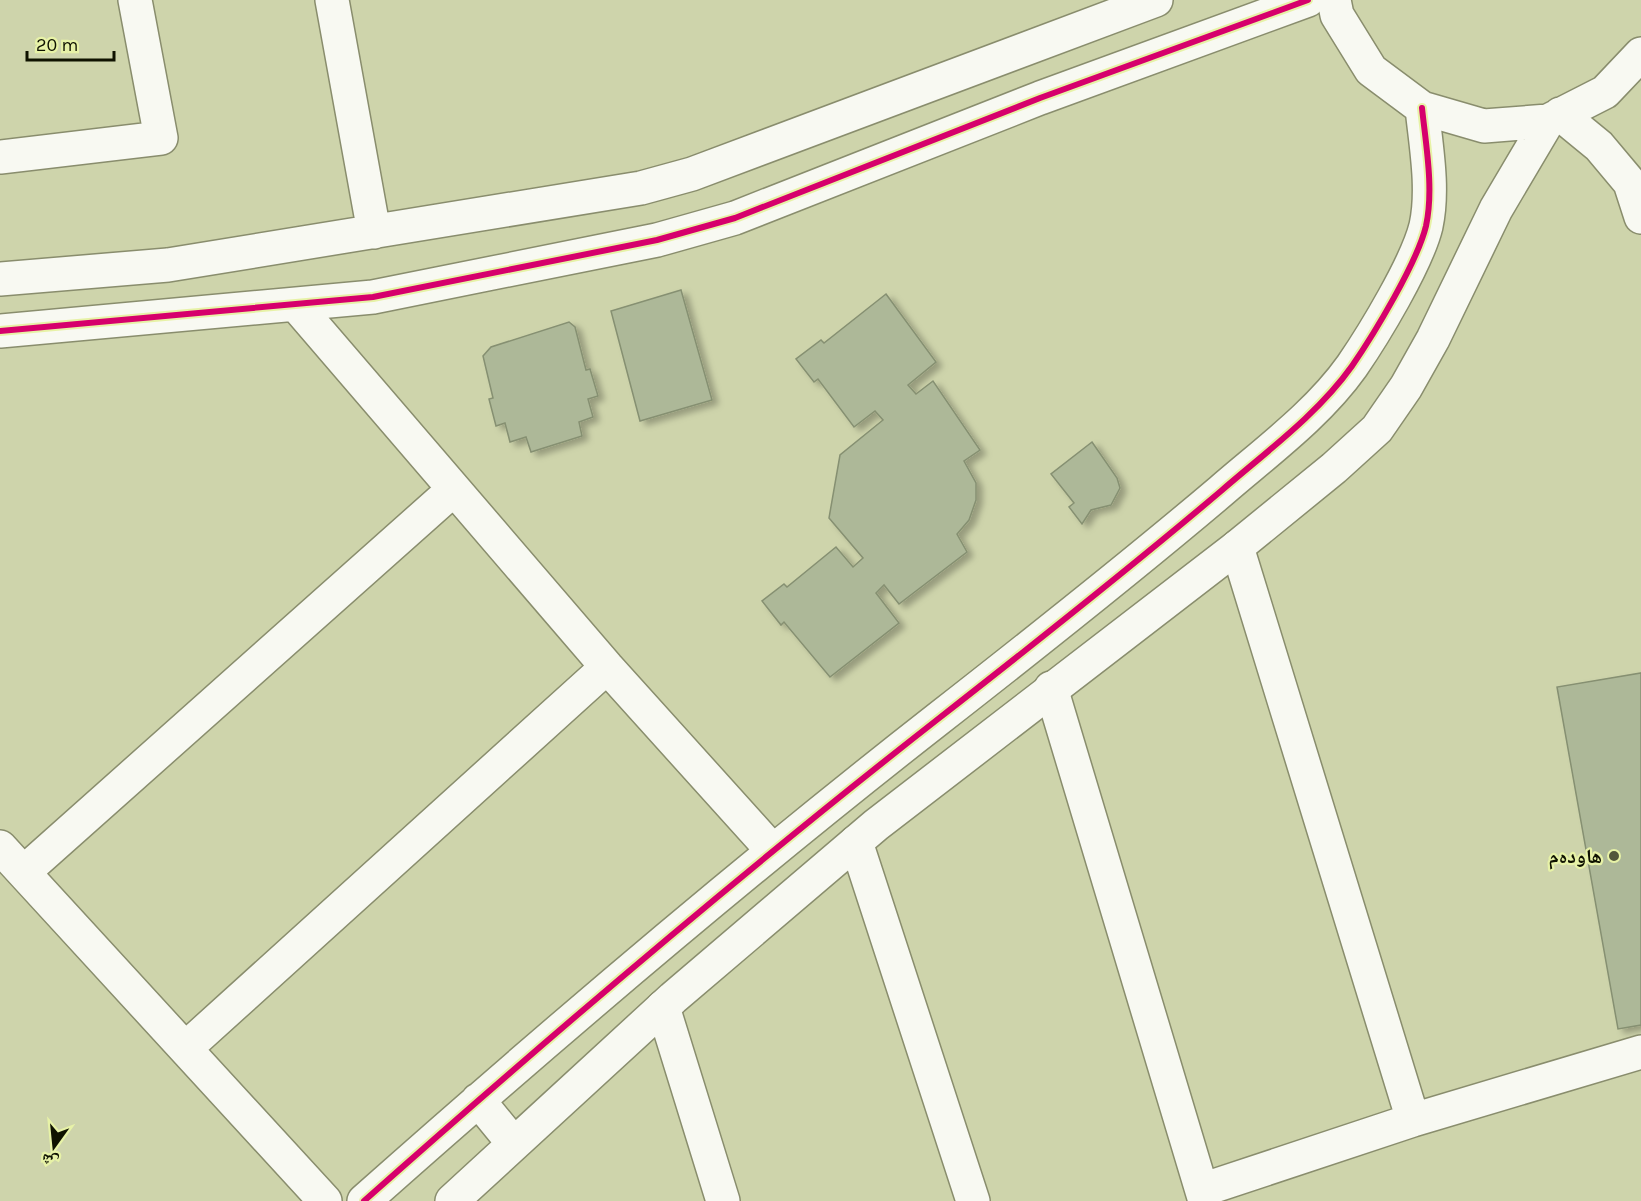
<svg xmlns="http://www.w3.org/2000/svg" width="1641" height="1201" viewBox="0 0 1641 1201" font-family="Karla,'Noto Naskh Arabic',sans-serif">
  <defs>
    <filter id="shadow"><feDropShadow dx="6" dy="4" stdDeviation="3" flood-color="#0004"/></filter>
  </defs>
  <rect width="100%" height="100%" fill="#ced4ab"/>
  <path fill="#adb898" stroke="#869072" stroke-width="1.5" filter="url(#shadow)" d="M681,290L712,400L640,421L611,311Z
    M886,294L936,362L908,385L916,394L933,381L980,450L964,461L976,483V500L969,520L957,534L967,552L899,604L884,585L876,593L899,623L830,677L784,622L781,625L762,601L784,584L787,587L836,547L853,567L863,558L829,518L840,455L883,420L875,411L854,427L818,379L814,382L796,359L821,340L824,343Z
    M569,322L575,327L586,370L590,369L598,396L588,399L593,417L579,422L582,436L531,452L526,437L510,442L505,423L496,426L489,399L493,398L483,356L491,347Z
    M1092,442L1117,478L1120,488L1111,505L1091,510L1082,524L1069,507L1074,503L1051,474Z
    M1641,673V1025L1618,1029L1557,687Z"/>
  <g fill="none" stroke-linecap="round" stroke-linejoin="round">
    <defs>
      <path id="minor" d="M332,0L374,232
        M0,157L161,138L135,0
        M0,279L168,265L641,188L692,174L1156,0
        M296,305L607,667L772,850
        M0,331L373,297L657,240L735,218L1040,98L1308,0
        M1237,547L1413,1120
        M1051,688L1205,1201
        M856,842L973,1201
        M0,847L325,1201
        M24,872L453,490
        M663,1007L723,1201
        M186,1048L607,667
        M1202,1190L1413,1120L1641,1052"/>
      <path id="tertiary" d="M1334,0L1337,15L1371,70L1422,108L1484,126L1548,121L1605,92L1641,54
        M1560,114L1599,146L1630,183L1641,217
        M478,1100L514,1144
        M364,1201C551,1035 741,873 938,719C1034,644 1129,569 1221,491C1266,452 1318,414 1352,366C1374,334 1417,263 1426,226C1434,189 1426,146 1422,108
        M452,1201L673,998L876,825L1237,547L1334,468L1377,429L1406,387L1433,339L1496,209L1548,121"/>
    </defs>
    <use href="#minor" stroke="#898d6d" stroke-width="36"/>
    <use href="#tertiary" stroke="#898d6d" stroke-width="36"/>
    <use href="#minor" stroke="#f8f9f2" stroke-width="33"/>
    <use href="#tertiary" stroke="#f8f9f2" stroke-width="33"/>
    <defs>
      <path id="cycleway" d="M0,331L373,297L657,240L735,218L1040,98L1308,0
        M364,1201C551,1035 741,873 938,719C1034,644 1129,569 1221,491C1266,452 1318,414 1352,366C1374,334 1417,263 1426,226C1434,189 1426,146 1422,108"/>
    </defs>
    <use href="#cycleway" stroke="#e7f2a7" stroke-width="10"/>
    <use href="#cycleway" stroke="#d6006c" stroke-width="6"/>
  </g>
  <circle fill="#52563c" stroke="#e7f2a7" stroke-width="2" cx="1614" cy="856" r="6"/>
  <g text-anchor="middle" stroke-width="4.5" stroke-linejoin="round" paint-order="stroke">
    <g font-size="20" font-weight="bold" fill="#0f1200" stroke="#e7f2a7" text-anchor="end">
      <text x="1602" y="863">هاودەم</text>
    </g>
  </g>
  <g transform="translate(54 1147) rotate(195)" stroke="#e7f2a7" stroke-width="4.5" paint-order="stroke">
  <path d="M0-4.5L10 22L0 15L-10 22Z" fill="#0f1200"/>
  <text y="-9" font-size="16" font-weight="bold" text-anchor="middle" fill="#0f1200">ش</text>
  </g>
  <path d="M27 51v9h87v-9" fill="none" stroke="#0f1200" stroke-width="3"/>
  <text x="36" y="51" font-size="18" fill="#0f1200" stroke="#e7f2a7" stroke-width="4.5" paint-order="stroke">20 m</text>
</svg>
